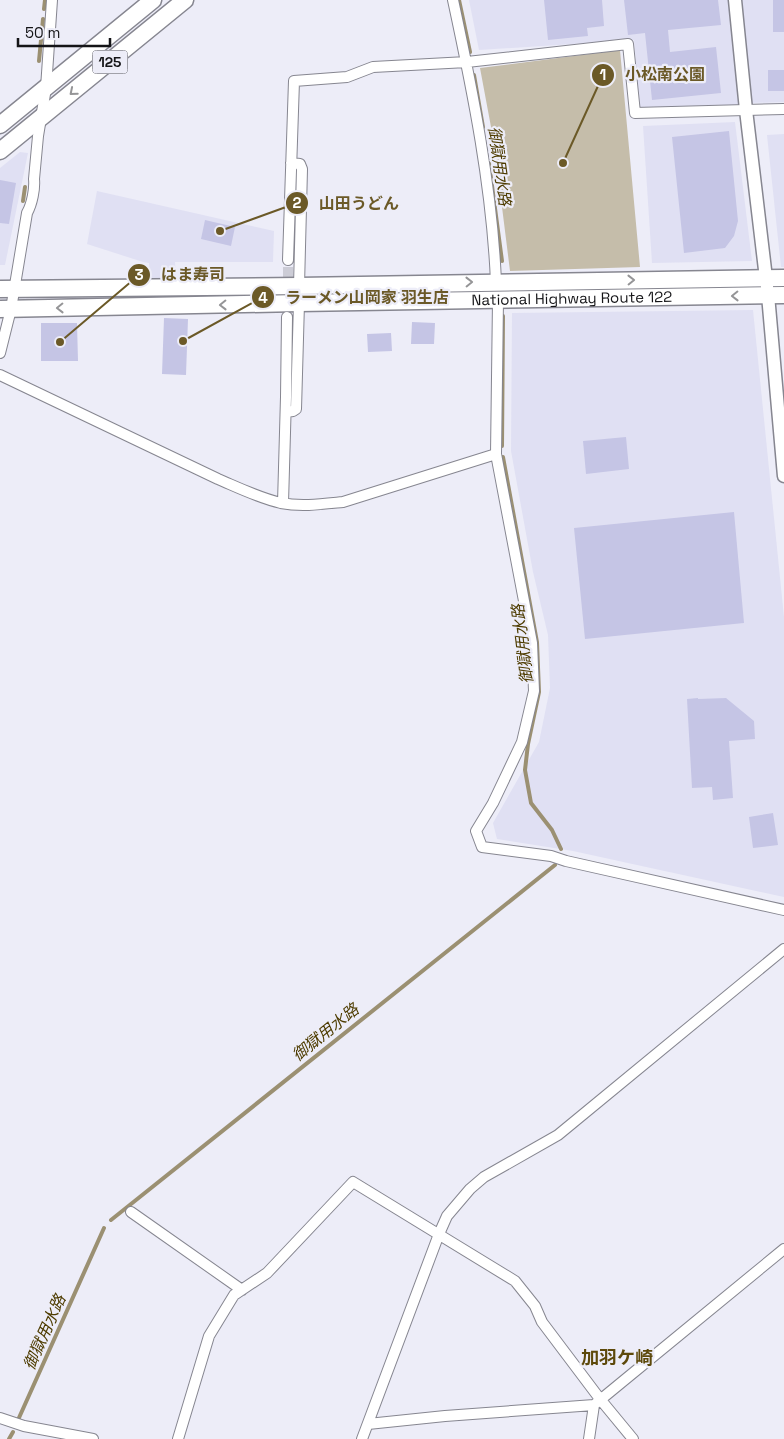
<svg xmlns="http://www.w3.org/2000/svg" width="784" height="1439" viewBox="0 0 784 1439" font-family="'Space Grotesk','Noto Sans JP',sans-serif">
  <rect width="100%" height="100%" fill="#ededf8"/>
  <path fill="#e0e0f3" d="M469,0H730L742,106L640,107L634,40L479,50Z
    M742,0H784V102L751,103Z
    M735,122L752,261L652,263L643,126Z
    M784,134V267H781L767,135Z
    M20,152L28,153L5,265H0V168Z
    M97,191L274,231L273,262H175L176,279H150L149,263L143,262L87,244Z
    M753,310L784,617V897L573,851L497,839L493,823L539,742L550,688L548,635L533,572L511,451L512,313Z"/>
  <path fill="#c5bdaa" d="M620,50L640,267L510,271L494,143L480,68Z"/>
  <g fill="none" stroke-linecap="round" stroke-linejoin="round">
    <path stroke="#9b9072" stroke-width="4" d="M459,0L470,52
      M44,9L45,0
      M39,61L43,19
      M474,75L483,127
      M489,163L502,261
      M23,201L25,187
      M502,446L503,316
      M503,457L537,642L539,692L528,744L525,770L531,803L552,830L561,849
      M111,1220L555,865
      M18,1420L104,1228
      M9,1439L13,1432"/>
  </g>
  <path fill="#c5c5e5" d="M544,0H602L604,26L587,28L588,36L548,40Z
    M624,0H718L721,25L668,30L670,52L716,47L721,93L652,100L645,33L628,35Z
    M773,0H784V32H773Z
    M768,70H784V91H768Z
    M729,131L738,221L734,236L725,248L684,253L672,137Z
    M0,180L16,183L9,224L0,223Z
    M205,220L235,227L231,246L201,239Z
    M164,318L188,319L186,375L162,374Z
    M412,322L435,323L434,344H411Z
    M41,323H77L78,361H41Z
    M391,333L392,351L368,352L367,334Z
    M626,437L629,469L586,474L583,441Z
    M734,512L744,623L585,639L574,528Z
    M698,698V699L726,698L754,721L755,739L729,741L733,798L713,800L712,787L692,788L687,699Z
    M773,813L778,845L753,848L749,817Z"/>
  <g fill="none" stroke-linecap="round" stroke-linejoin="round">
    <path stroke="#ccccd6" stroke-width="10" stroke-dasharray="10 5" stroke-linecap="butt" d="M288,292V260"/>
    <defs>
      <path id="minor" d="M453,0C473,93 492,187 496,282
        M291,163L300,164L302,169L299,286
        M288,260L294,81L347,77L373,67L467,62L628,44L635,113L784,109
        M0,353L11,309L27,213C32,204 35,189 34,179L38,136L46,88L52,0
        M0,375L218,479C239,488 259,498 281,503C301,507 323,504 343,502L496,454L498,300
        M286,412L293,411L296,409L299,303
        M496,454L532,643L534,691L522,742L493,803L476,831L482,847L551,856L566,861L784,910
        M283,503L286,397L287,317
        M131,1212L242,1290
        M0,1418L24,1426L93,1439
        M368,1424L445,1416L594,1405
        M178,1439L209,1336L234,1295L267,1273L353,1182L515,1281L535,1306L542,1322L600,1399L633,1439
        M362,1439L439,1234L447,1216L470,1189L484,1177L558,1135L784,949
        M589,1439L594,1405L784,1249"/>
      <path id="tertiary" d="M735,0L746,110L768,295L784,476"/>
      <g id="trunk">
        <path d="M0,125L153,0"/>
        <path d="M0,151L185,0"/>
        <path d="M0,289L299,286L784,278"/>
        <path id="s1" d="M0,309L299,303L784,295"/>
      </g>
    </defs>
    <use href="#minor" stroke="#868690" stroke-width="12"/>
    <use href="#tertiary" stroke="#868690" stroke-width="15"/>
    <use href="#trunk" stroke="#868690" stroke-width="19"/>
    <use href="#minor" stroke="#fff" stroke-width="10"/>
    <use href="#tertiary" stroke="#fff" stroke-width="12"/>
    <use href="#trunk" stroke="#fff" stroke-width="16"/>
  </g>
  <defs><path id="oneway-chevron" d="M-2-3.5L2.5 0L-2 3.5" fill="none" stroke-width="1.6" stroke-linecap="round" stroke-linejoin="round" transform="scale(1.25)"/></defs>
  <g stroke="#959597">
    <use href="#oneway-chevron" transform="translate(73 92) rotate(140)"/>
    <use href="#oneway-chevron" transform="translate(631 280) rotate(-1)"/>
    <use href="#oneway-chevron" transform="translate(469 282) rotate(-1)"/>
    <use href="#oneway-chevron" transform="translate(735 296) rotate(179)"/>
    <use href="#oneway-chevron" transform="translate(223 305) rotate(179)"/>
    <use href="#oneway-chevron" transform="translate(60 308) rotate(179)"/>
  </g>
  <g text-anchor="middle" stroke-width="4.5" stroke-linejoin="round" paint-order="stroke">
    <rect fill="#ededf8" stroke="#55555a" stroke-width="1" x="92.5" y="50.5" width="35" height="23" rx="4"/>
    <g font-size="14" font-weight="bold" fill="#141417">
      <text x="110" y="67">125</text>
    </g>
    <g font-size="15" fill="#141417" stroke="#ededf8">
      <text dy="5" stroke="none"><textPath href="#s1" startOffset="572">National Highway Route 122</textPath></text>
    </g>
    <g font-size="16" font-style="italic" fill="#4e3c01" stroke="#ededf8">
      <text transform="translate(500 166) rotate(82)" y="6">御獄用水路</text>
      <text transform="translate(522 644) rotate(-97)" y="6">御獄用水路</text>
      <text transform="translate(325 1032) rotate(-39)" y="6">御獄用水路</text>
      <text transform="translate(44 1332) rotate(-66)" y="6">御獄用水路</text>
    </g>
    <g font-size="18" font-weight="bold" fill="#5d490a" stroke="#ededf8">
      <text x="617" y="1364">加羽ケ崎</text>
    </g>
  </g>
  <path fill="none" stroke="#6b5927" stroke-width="2" d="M563 163L603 75M220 231L297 203M60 342L139 275M183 341L263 297"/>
  <g fill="#6b5927" stroke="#ededf8" stroke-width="2">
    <circle cx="563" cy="163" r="5"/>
    <circle cx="220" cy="231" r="5"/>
    <circle cx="60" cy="342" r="5"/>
    <circle cx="183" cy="341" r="5"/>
    <circle cx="603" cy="75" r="12"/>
    <circle cx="297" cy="203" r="12"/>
    <circle cx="139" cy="275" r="12"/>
    <circle cx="263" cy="297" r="12"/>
  </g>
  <g font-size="15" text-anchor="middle" font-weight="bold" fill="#fff">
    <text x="603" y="80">1</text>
    <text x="297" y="208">2</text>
    <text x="139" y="280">3</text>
    <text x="263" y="303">4</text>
  </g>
  <g font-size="16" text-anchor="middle" font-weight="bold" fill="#6b5927" stroke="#ededf8" stroke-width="4.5" stroke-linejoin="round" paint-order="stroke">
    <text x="665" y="80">小松南公園</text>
    <text x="359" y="209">山田うどん</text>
    <text x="193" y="280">はま寿司</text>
    <text x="367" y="303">ラーメン山岡家 羽生店</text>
  </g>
  <path d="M18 38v8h92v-8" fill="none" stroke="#141417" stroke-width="2.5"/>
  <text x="25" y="38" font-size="15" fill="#141417" stroke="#ededf8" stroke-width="4" paint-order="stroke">50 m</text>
</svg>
